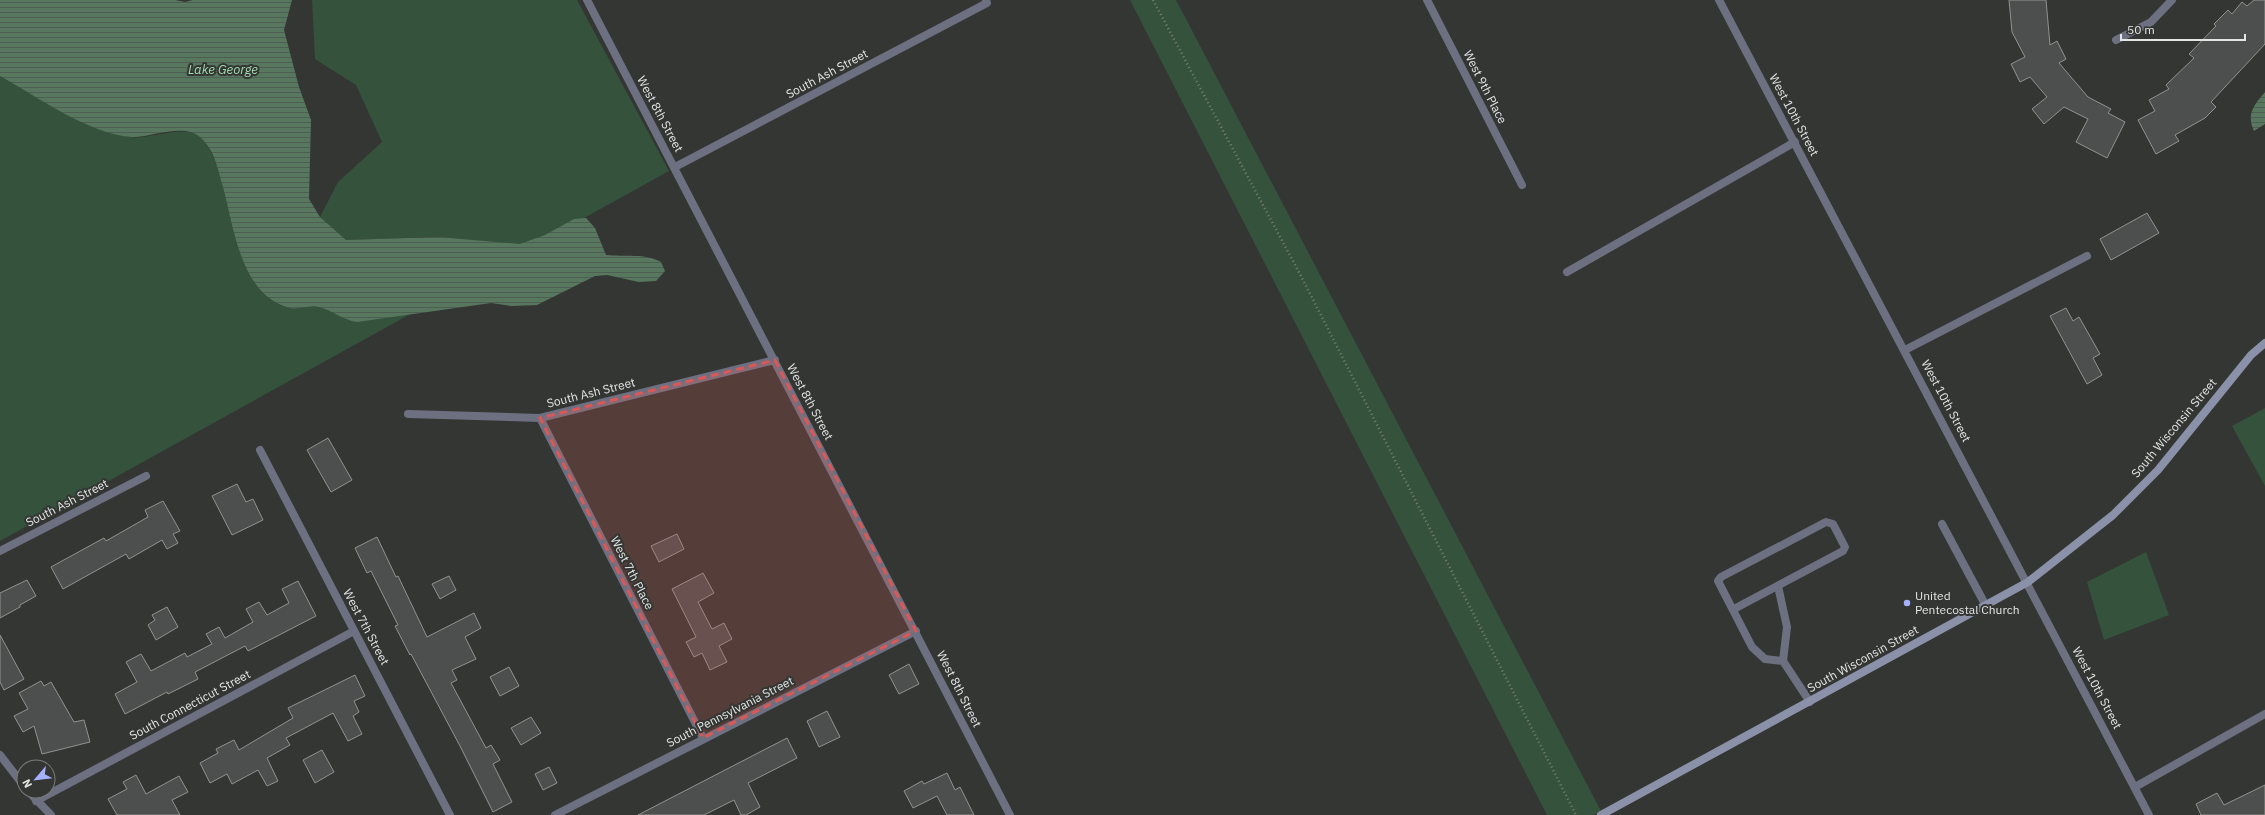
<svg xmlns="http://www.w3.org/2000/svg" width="2265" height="815" viewBox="0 0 2265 815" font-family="'IBM Plex Sans',sans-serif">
  <defs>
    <pattern id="water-rules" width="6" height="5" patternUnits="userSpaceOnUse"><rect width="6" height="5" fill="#57785f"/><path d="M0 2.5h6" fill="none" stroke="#4e5e52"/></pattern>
  </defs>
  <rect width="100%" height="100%" fill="#343634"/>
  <path fill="#35523c" d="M312,0H577L669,171L0,541V76C41,99 82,128 129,137C147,140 179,126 195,134C206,139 212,154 217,165C221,180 227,194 230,209C237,245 246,293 285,307C293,310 298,306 306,306C320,306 336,312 348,320L438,237L346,240L320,217L338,182L382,142L356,85L315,59Z
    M1130,0H1176L1601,811L1594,815H1547Z
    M2265,408V486L2232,426Z
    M2146,552L2169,615L2104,640L2087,582Z"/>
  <path fill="url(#water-rules)" d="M0,0H175L185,2L193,0H292L284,30L299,87L311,120L309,199L320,217L346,240L438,237L520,244L545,235L574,219L586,218L595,228L606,255C624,257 645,253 661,262L665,271L656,281L639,282L607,275L595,276L537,305L511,306L491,303L357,322C343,320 332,310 318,307C306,305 296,311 286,307C240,292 234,227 223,187C218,170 215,151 201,138C183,122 152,138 131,137C89,134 36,96 0,76Z
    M2265,92V124L2254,131C2246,114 2254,105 2265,92Z"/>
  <path fill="#4c4f4d" stroke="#909390" d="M2009,0H2046L2050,45L2057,41L2066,59L2059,63L2088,97L2111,109L2108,113L2125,122L2107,158L2076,142L2088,119L2064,107L2044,124L2032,109L2047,97L2030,77L2020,82L2011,64L2025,57L2012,32Z
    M2254,0H2265V44L2211,102L2216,107L2205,118L2175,135L2179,141L2156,154L2138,120L2155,111L2149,100L2169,89L2166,85L2194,58L2189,54L2216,26L2214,24L2228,10L2232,14L2242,2L2247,6Z
    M2147,213L2159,233L2111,260L2100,239Z
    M2066,308L2073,321L2079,317L2100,354L2093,358L2102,375L2087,384L2050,316Z
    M328,438L352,480L331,492L307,450Z
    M237,484L246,502L253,499L263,520L232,535L212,496Z
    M163,501L180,531L173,534L178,543L167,549L162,540L129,559L126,554L63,589L51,567L104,538L106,541L148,517L145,510Z
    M677,534L684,549L659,562L651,546Z
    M377,537L396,577L398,576L427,637L474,613L481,628L465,637L476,659L452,670L457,680L451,683L486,748L491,745L500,760L493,764L512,802L493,812L460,746L411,654L410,655L395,626L398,625L371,571L367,573L355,548Z
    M703,573L714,593L698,602L712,629L724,623L732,639L719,646L727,662L710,670L702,653L694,657L686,642L696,637L672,589Z
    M449,576L456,590L440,599L432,584Z
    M27,580L36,596L20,605V607L0,618V593Z
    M298,581L316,616L248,651L245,646L195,672L198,679L168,694L167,692L125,714L115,694L137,682L126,662L141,654L151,671L185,653L187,657L212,644L206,634L219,627L225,638L253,622L246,609L259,602L267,615L289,603L282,589Z
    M167,607L178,627L156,640L148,625L155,620L152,615Z
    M0,635L24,679L4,690L0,682Z
    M909,664L919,684L899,694L889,675Z
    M509,667L519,686L500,696L490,677Z
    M355,675L365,696L354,701L359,712L353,716L362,734L348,741L333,713L286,738L290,745L267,758L278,781L267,786L258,770L232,784L227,774L210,783L200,763L218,753L216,749L234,740L239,750L293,718L288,708Z
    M41,681L44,686L51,682L74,722L84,720L90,742L42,754L34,726L23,732L14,716L28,709L19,693Z
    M827,711L840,737L819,747L807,721Z
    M531,717L541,733L521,745L511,728Z
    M787,738L797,758L748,783L760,807L746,815H741L734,800L704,815H638Z
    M322,750L334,772L315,783L303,760Z
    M549,767L557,783L543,790L535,774Z
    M947,773L955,790L960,787L974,815H947L937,796L913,808L904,791L922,781L924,784Z
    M136,775L146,794L179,776L188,792L172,800L180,815H117L108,799L127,789L123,782Z
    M2265,785V815H2201L2196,804L2217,793L2224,805Z"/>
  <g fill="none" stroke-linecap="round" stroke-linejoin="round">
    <path stroke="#7c7e7d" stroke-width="2.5" stroke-dasharray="1 3" stroke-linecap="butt" d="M1153,0L1301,276L1576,815"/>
    <path stroke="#6d7080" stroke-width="8" d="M1567,272L1795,142
      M1905,350L2087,256
      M1942,524L1986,606
      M1778,586L1787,627L1783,661L1810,702
      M1734,609L1843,551L1845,547L1833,524L1826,522L1721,577L1718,581L1752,647L1765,659L1783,661
      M2135,787L2265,714"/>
    <path stroke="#6d7080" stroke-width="8" d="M587,0L1010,815
      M1427,0L1522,185
      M1719,0L2149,815
      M2116,40L2151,22L2172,0
      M675,167L987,3L986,0
      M408,414L540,418L775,360
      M540,418L703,738
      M260,450L450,815
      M0,551L146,476
      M0,755L24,786
      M28,791L51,815
      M36,801L354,631
      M555,815L916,631"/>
    <path stroke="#8c91aa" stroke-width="8" d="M1601,815L2028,582L2113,515L2158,470L2251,355L2265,343"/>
  </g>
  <path fill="#da5857" fill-opacity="0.2" stroke="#da5857" stroke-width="3" stroke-dasharray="8 5" stroke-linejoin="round" d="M775,360L916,631L703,738L540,418Z"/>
  <circle fill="#a5b1fc" stroke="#343634" stroke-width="1.5" cx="1907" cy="603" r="4"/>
  <g text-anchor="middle" stroke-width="4" stroke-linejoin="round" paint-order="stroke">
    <g font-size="12" fill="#e4e6e5" stroke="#343634">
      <text transform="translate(827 74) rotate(-28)" y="4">South Ash Street</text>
      <text transform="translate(1485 87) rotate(63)" y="4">West 9th Place</text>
      <text transform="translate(660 114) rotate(62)" y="4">West 8th Street</text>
      <text transform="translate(1794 115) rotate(62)" y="4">West 10th Street</text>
      <text transform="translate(591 393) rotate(-14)" y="4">South Ash Street</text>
      <text transform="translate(1946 401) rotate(62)" y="4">West 10th Street</text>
      <text transform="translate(810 402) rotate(62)" y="4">West 8th Street</text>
      <text transform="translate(2174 428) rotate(-50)" y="4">South Wisconsin Street</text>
      <text transform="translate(67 503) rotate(-27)" y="4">South Ash Street</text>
      <text transform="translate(632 573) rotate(63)" y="4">West 7th Place</text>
      <text transform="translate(366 627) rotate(62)" y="4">West 7th Street</text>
      <text transform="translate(1863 659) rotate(-29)" y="4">South Wisconsin Street</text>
      <text transform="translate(2097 688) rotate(62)" y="4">West 10th Street</text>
      <text transform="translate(959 689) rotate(63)" y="4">West 8th Street</text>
      <text transform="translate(190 705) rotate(-28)" y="4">South Connecticut Street</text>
      <text transform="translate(730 712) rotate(-27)" y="4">South Pennsylvania Street</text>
    </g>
    <g font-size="12" fill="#e4e6e5" stroke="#343634" text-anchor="start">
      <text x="1915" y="600">United<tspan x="1915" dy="14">Pentecostal Church</tspan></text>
    </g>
    <g font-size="13" font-style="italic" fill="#a0daae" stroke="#343634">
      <text x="223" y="74">Lake George</text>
    </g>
  </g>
  <g transform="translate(36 779) rotate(242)"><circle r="19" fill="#343634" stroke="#7a7c7b"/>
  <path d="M0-3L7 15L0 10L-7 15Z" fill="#a5b1fc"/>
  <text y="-6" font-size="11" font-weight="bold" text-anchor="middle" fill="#e4e6e5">N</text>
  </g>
  <path d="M2121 34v6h124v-6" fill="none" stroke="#e4e6e5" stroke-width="2"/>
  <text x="2127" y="34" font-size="12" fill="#e4e6e5" stroke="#343634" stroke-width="3" paint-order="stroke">50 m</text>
</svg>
